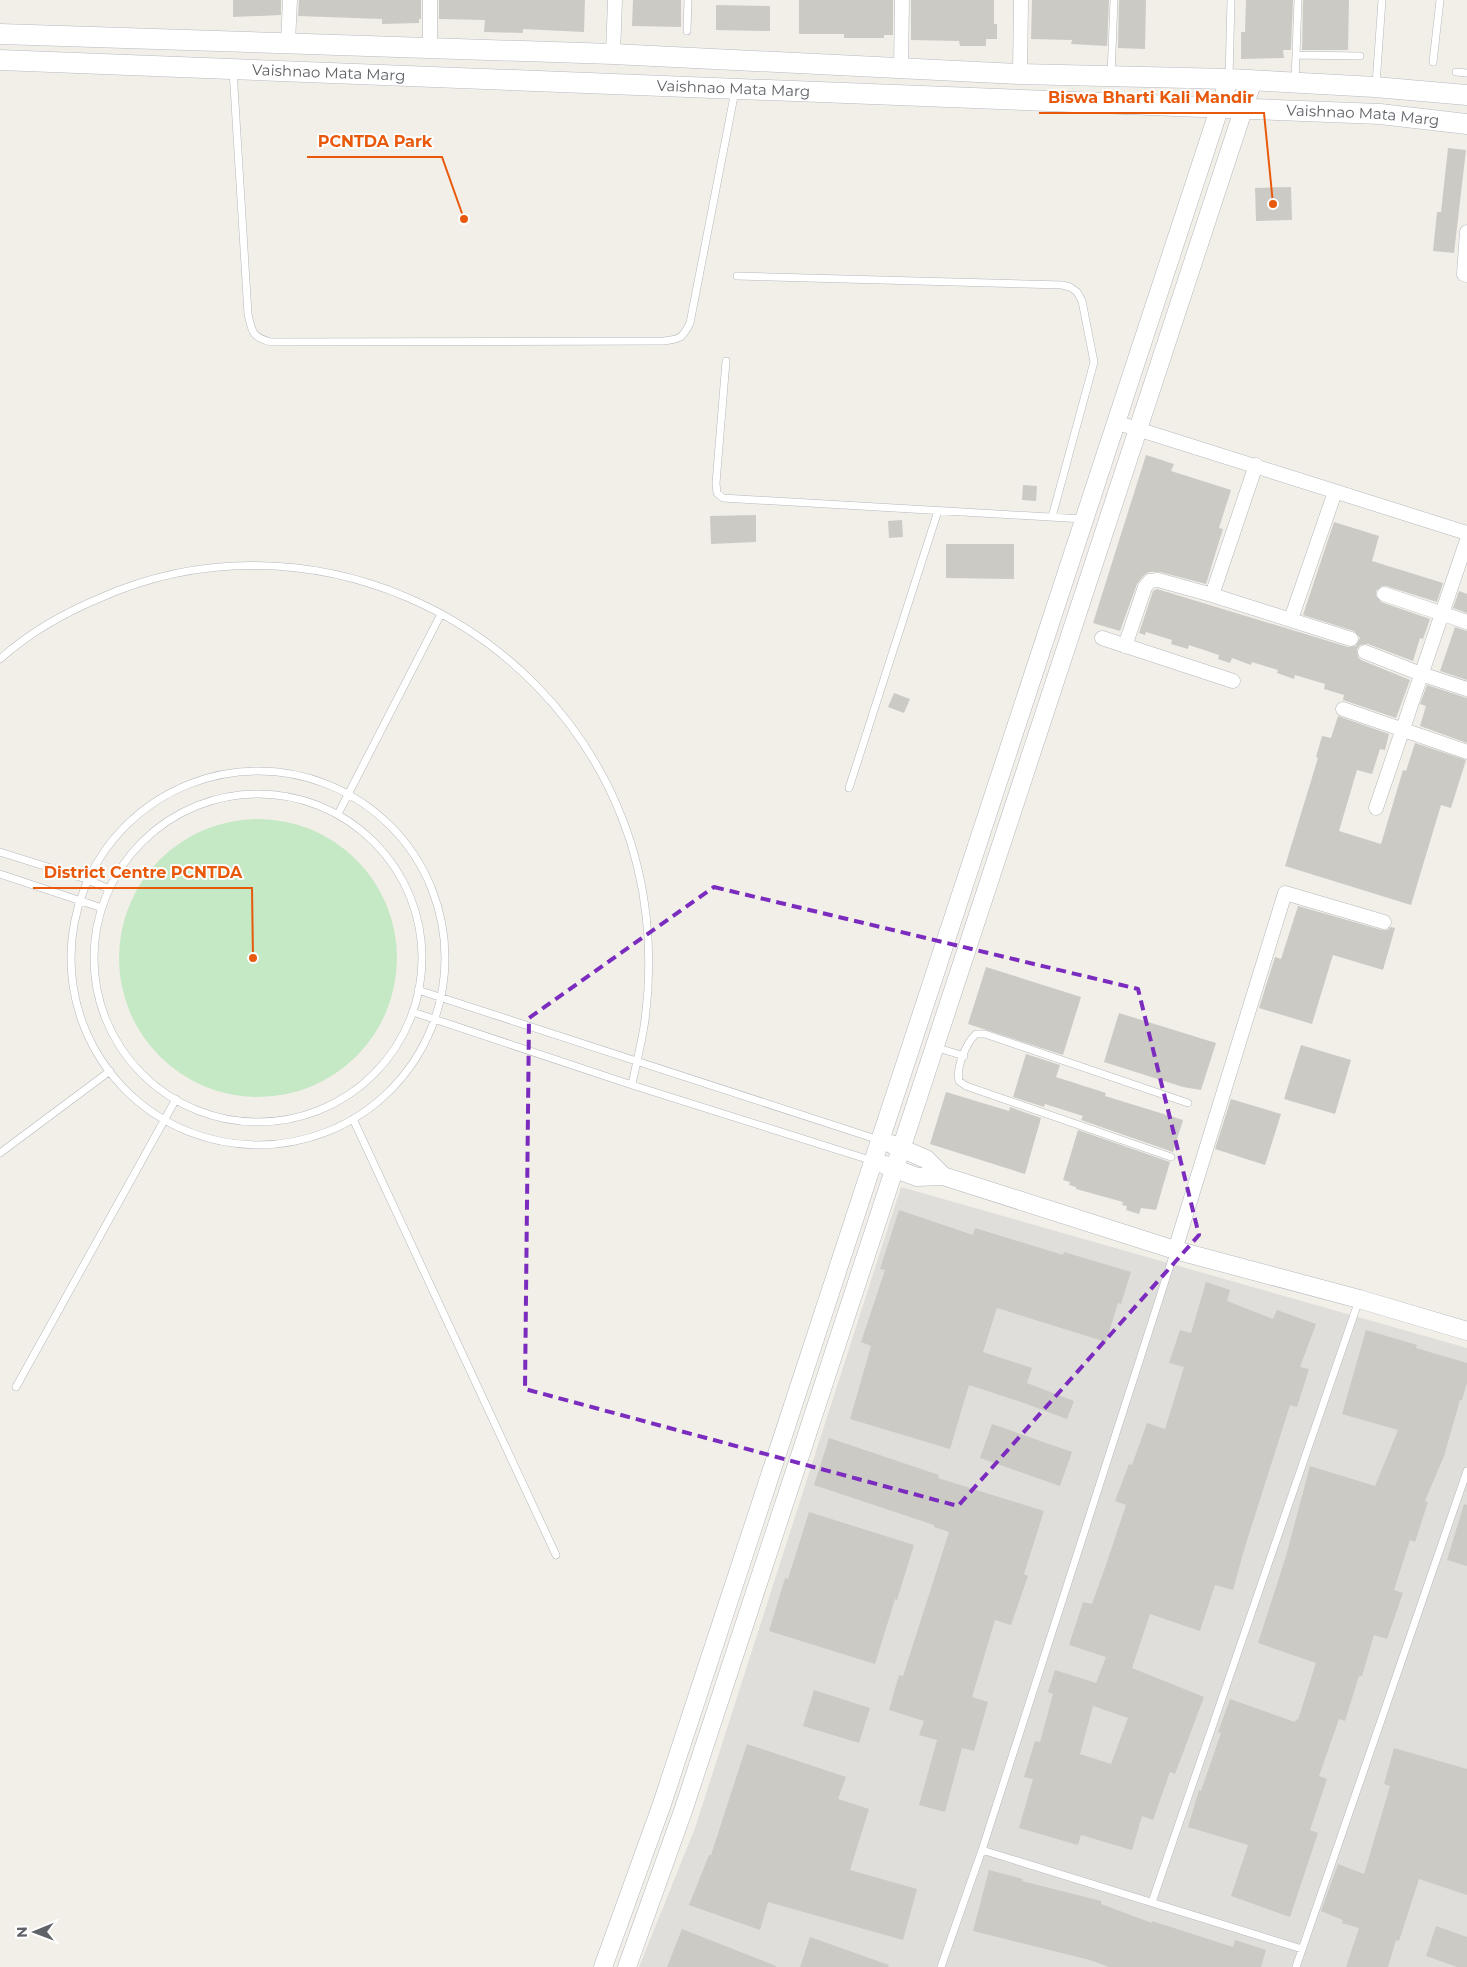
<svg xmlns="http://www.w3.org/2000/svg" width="1467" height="1967" viewBox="0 0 1467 1967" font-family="Montserrat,sans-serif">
  <rect width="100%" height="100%" fill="#f1efe8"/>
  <path fill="#e0deda" d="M901,1187L1467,1348V1967H639L695,1828Z"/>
  <path fill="#c5e8c5" d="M119 958a139 139 0 1 1 278 0a139 139 0 1 1-278 0Z"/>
  <path fill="#cccac5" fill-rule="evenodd" d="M233,0H281V15L233,17Z
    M299,0H421V19H419V23L382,24V19L298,16Z
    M439,0H585L584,32L523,29V33L484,32L485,20L439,19Z
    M633,0H681V27L632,26Z
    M799,0H893V35H884V38H844V34H799Z
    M911,0H994V24H997V39H986V46H960L959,41L911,40Z
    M1032,0H1109L1107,46L1071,44L1072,40L1031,39Z
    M1119,0H1146L1145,49L1118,48Z
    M1246,0H1293L1291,50H1283L1284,58L1241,59V32H1245Z
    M1303,0H1349L1348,50H1302Z
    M716,5L770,6V31L716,30Z
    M1448,148L1466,150L1454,253L1433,251L1437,212H1441Z
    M1291,187L1292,220L1256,221L1255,188Z
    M1146,455L1174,464L1171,471L1231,490L1219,528L1223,529L1206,584L1160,572H1149L1144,575L1137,584L1120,631L1093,623Z
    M1023,485L1037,486L1036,501L1022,500Z
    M756,515V542L711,544L710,516Z
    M902,520L903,537L889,538L888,521Z
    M1334,522L1379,536L1372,561L1443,583L1437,602L1386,586H1382L1376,591V596L1381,602L1430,619L1423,639L1420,638L1413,661L1368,644L1360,645L1357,649L1358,657L1361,660L1410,680L1396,718L1343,700L1344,695L1324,689L1325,684L1295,675L1294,679L1277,673L1278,670L1252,662L1251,665L1232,658L1230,663L1218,659L1219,655L1189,645L1188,649L1171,644L1172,640L1146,632L1145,635L1139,633L1153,591L1157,589L1348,647L1356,646L1360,638L1354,631L1303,615Z
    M946,544H1014V579L946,578Z
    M1459,591L1467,594V613L1453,608Z
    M1455,627L1467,631V680L1440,671Z
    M1427,685L1467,698V743L1420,726L1426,706L1420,704Z
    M894,693L910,699L904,713L888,707Z
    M1338,716L1389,734L1385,750L1380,749L1372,774L1357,770L1339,831L1381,844L1403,770L1406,771L1415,743L1466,760L1451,808L1441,805L1411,905L1285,866L1318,758L1316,757L1322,736L1331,738Z
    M1298,906L1382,930H1387L1391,927L1395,928L1383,970L1333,955L1312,1024L1259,1008L1275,957L1281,959Z
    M986,967L1081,997L1063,1055L968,1024Z
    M1119,1013L1216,1043L1201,1090L1183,1087L1104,1062Z
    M1301,1045L1351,1060L1335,1114L1284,1099Z
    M1026,1054L1060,1065L1056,1077L1106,1093L1105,1096L1183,1120L1173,1152L1081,1120L1083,1116L1045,1104L1044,1107L1013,1097Z
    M946,1092L1009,1111L1010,1107L1041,1118L1025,1174L930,1144Z
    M1231,1099L1281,1114L1265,1165L1215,1149Z
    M1078,1130L1170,1162L1156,1210L1141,1208L1139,1214L1126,1210L1127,1206L1122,1205L1123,1202L1076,1189V1187L1069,1185L1070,1182L1063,1180Z
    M899,1210L973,1235L975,1228L1063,1255L1064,1252L1131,1272L1121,1304L1118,1303L1106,1342L997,1308L983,1352L1032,1368L1027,1383L1074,1401L1067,1419L1021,1402L969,1385L950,1449L850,1419L871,1346L861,1342L885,1270L880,1269Z
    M1206,1282L1230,1290L1227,1301L1273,1319L1277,1310L1316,1324L1300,1367L1309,1369L1297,1407L1290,1405L1244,1550L1233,1590L1215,1585L1200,1631L1150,1614L1132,1668L1204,1697L1175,1774L1170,1772L1153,1820L1142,1816L1132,1850L1081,1835L1078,1845L1019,1828L1033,1779L1024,1777L1035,1741L1040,1742L1053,1694L1048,1692L1055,1670L1096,1683L1106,1657L1069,1645L1083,1602L1092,1604L1108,1559L1126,1505L1115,1501L1129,1464L1132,1465L1147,1423L1165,1429L1184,1367L1169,1363L1180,1330L1191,1333ZM1093,1706L1128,1718L1111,1764L1080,1754Z
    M1366,1330L1417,1345L1416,1348L1467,1363V1383L1462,1400H1460L1444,1456L1425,1501L1428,1502L1415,1542L1410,1540L1394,1590L1403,1593L1387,1639L1374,1635L1362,1676H1359L1345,1721L1339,1719L1319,1776L1327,1779L1310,1830L1318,1833L1290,1917L1231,1896L1248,1845L1188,1827L1199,1790L1201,1791L1221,1733L1218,1732L1230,1699L1295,1722L1296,1719L1298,1720L1316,1663L1258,1643L1286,1556L1310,1466L1375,1486L1398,1430L1342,1414Z
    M992,1424L1072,1452L1060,1486L980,1458Z
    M829,1438L939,1475L938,1478L1044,1511L1024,1574L1028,1576L1011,1625L995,1620L972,1697L988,1702L974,1751L962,1748L945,1812L919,1805L937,1740L919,1735L924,1721L889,1710L899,1675L903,1676L949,1532L934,1527V1525L814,1485Z
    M1464,1504L1467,1505V1566L1447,1560Z
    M809,1512L914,1545L897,1600L895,1599L875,1664L769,1631L785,1578L788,1579Z
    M814,1690L870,1708L859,1743L803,1726Z
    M747,1744L846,1777L838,1799L869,1809L850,1870L917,1889L903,1940L768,1902L760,1930L689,1905L709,1855H711Z
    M1394,1748L1467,1769V1895L1419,1879L1399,1941L1396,1940L1388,1967H1346L1359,1928L1342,1923L1343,1920L1321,1911L1338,1864L1364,1874L1390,1786L1384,1784Z
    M989,1870L1023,1879L1022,1881L1101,1901V1904L1152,1923V1921L1233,1947L1235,1940L1266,1950L1261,1967H1109L1090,1960L973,1931Z
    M1436,1926L1467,1937V1967H1457L1426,1956Z
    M682,1929L776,1966V1967H667Z
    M810,1937L889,1965L888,1967H800Z"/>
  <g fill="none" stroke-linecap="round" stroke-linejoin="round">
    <defs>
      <path id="service" d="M687,31L688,0
        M1296,55L1360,56
        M1433,62L1440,0
        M233,70L248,314C252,332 252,337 271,342L663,341C680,339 682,339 690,323L735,91
        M1456,72L1467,73
        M1111,75L1114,0
        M1229,78L1231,0
        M1295,82L1298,0
        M1376,84L1382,0
        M737,276L1062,285L1070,287L1077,292L1082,301L1094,362L1052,517
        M726,361L716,483L717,493L723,498L1083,519
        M0,659C29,633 64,613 100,598C303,508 542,613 622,818C647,881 654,952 645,1020C642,1042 636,1063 632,1085
        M71 958a187 187 0 1 1 374 0a187 187 0 1 1-374 0Z
        M849,788L938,511
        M94 958a164 164 0 1 1 328 0a164 164 0 1 1-328 0Z
        M338,814L441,614
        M0,852L86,879L109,889
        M0,874L102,908
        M418,990L879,1140
        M413,1012L632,1085L873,1161
        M935,1047L964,1056
        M353,1119L556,1555
        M0,1153L110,1071
        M1171,1157L966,1086L959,1081C956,1067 966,1043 976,1034H985L1188,1103
        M16,1387L176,1099
        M982,1850L1302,1949
        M1152,1902L1359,1300
        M941,1967L982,1850L1175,1250
        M1296,1967L1467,1471"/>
      <path id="minor" d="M288,42L290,0
        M430,47V0
        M613,54L615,0
        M901,68L902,0
        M1020,74L1021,0
        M1467,232L1464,274L1467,275
        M1115,422L1467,533
        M1384,594L1467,622
        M1212,595L1256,465
        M1291,619L1335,492
        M1102,638L1233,681
        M1125,646L1145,587L1150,581L1158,580L1212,595L1351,639
        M1365,652L1421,674L1467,689
        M1343,709L1467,752
        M1376,808L1467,540
        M1175,1250L1285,893L1384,922"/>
      <path id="tertiary" d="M891,1144L926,1159L943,1176
        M885,1165L917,1177L943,1176L1175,1250L1359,1299L1467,1331
        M603,1967L662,1804L1229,79
        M627,1967L683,1811L1253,80"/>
      <g id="secondary">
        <path d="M0,34L613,54L1020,74L1229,79L1375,87L1467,95"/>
        <path id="s1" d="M0,60L1380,114L1467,124"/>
      </g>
    </defs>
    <use href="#service" stroke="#b5b8bc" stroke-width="8"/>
    <use href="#minor" stroke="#b5b8bc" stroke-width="15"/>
    <use href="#tertiary" stroke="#b5b8bc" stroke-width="19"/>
    <use href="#secondary" stroke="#b6babf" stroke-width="21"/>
    <use href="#service" stroke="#fff" stroke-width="7"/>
    <use href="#minor" stroke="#fff" stroke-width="14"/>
    <use href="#tertiary" stroke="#fff" stroke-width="18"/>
    <use href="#secondary" stroke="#fff" stroke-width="20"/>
  </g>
  <path fill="none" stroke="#7b2cbf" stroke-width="4" stroke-dasharray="10 6" stroke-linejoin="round" d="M714,887L1138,989L1199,1235L958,1506L525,1389L529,1018Z"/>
  <g text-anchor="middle" stroke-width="4" stroke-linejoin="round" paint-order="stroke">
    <g font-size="15" fill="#5f6368" stroke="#fff">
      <text dy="5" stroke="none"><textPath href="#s1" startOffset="329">Vaishnao Mata Marg</textPath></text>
      <text dy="5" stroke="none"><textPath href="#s1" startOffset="734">Vaishnao Mata Marg</textPath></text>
      <text dy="5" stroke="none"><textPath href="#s1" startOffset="1364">Vaishnao Mata Marg</textPath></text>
    </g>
  </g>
  <path fill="none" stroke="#e8590c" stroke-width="2" d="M1273 204L1264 113H1039M464 219L442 157H307M253 958L252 888H33"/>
  <g fill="#e8590c" stroke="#fff" stroke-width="2">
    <circle cx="1273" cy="204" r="5"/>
    <circle cx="464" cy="219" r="5"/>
    <circle cx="253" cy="958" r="5"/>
  </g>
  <g font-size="16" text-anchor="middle" font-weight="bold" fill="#e8590c" stroke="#fff" stroke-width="4" stroke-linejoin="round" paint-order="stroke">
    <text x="1151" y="103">Biswa Bharti Kali Mandir</text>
    <text x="375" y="147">PCNTDA Park</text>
    <text x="143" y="878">District Centre PCNTDA</text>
  </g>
  <g transform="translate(35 1932) rotate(269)" stroke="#ffffff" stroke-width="4" paint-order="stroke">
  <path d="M0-4L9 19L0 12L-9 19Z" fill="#5f6368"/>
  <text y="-8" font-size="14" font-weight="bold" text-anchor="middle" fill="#5f6368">N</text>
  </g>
</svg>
